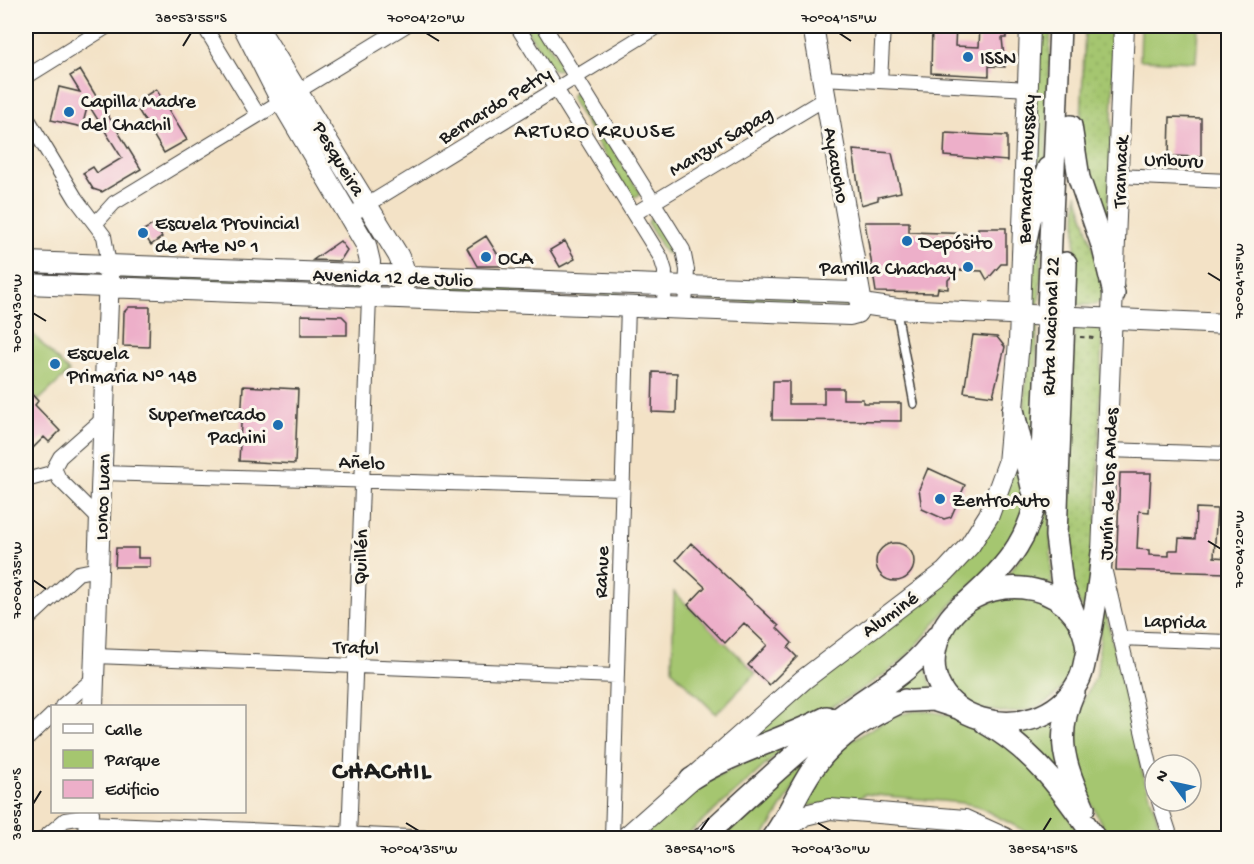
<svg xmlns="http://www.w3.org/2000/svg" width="1254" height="864" viewBox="0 0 1254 864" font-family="'Gochi Hand',sans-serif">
  <defs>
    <pattern id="garden-dots" width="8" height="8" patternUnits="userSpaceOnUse" patternTransform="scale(1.5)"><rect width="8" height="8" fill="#a5c66f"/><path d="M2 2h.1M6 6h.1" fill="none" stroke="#8daa60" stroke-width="1.8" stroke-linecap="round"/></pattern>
  </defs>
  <rect width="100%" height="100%" fill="#fbf7ec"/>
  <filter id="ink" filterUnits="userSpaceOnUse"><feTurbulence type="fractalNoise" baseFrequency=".0167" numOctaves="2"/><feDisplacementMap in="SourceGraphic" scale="12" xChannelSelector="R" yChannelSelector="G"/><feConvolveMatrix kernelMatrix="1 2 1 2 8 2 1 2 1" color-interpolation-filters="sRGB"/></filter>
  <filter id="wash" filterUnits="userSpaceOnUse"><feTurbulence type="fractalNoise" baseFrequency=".008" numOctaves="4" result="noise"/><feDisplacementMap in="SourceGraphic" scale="24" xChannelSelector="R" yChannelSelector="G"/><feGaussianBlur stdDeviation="1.35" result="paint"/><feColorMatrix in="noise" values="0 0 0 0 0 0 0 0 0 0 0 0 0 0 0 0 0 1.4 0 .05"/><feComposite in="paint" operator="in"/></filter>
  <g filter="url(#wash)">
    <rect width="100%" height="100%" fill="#f3e2c6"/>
    <path fill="#a5c66f" stroke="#607146" stroke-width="1.5" d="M524,26H537L561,64L559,70L552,69Z
      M1141,26H1198L1196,62L1140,60Z
      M574,93H578L640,192L638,197L630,196L572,101L571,96Z
      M654,217L675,249L673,254L665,253L648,224L649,220Z
      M119,274L358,281L359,286L357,290L118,278Z
      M430,284L620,292L621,296L428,289Z
      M701,296L851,298V307L701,300Z
      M26,327L69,372L38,401L26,388Z
      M1017,445C1021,468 1029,494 1022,517C1010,555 978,577 952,604C934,622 920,645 900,662C851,702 795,726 736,748L819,674L957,569Z
      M1049,490L1052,585L1008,579V575L1035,536Z
      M674,592L756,673L716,714L672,670Z
      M1005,597C1014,598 1025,596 1033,598C1104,615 1080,726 994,711C987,710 977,710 971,707C948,693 936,652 951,629C964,610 985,604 1005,597Z
      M1103,601L1142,771L1164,838H1108L1085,790L1070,733L1079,709L1097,674Z
      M925,664L933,690L883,697L905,684Z
      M915,711C965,709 1016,747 1046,784C1060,800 1071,821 1083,838H1038L977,806L963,803L865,794L852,803L803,806L801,800L842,746L893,716Z
      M1056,716L1070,792L1017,733Z
      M798,736L684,838H635L687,791Z
      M815,752L763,838H719Z"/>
    <path fill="url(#garden-dots)" stroke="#607146" stroke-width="1.5" d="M1037,26H1051L1046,158L1031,201Z
      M1085,26H1116L1107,239L1080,146Z
      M1047,185L1039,304H1036L1030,298L1031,242Z
      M1077,193L1103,282L1102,299L1095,305H1078L1073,299Z
      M1033,325H1037L1036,463L1024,417L1028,334Z
      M1079,327H1095L1102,332L1096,560L1088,617L1077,600L1065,564L1074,328Z"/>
    <g id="blocks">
      <path fill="#edafc9" d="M932,26H956L955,46L979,47L980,26H1006V38H1002L1005,67L989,66V76L931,73Z
        M80,70L141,169L102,192L93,189L83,173L93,167L97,173L122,158L88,104L82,127L51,120L59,87L80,92L70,76Z
        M156,89L187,140L164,153L134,103Z
        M1170,117L1201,118V157L1169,156Z
        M945,133L1007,136V161L944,156Z
        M853,150L892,153L901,192L878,197V200L861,205Z
        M865,222H909V232L978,234V228H1006V264H1001L987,280L982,271L958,270L948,280V289L938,288L937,293L876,292Z
        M154,224L162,237L151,245L142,231Z
        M486,236L505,266H477L467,248Z
        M340,241L347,250L340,261L313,260Z
        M565,241L575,259L560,267L550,250Z
        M129,307H150L149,347L123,346L124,312Z
        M301,315L342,316L347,321V335H301Z
        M973,335L997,337L1005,347L993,396L964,392Z
        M653,372L677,373L676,413L652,412Z
        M773,381H789V404H824V388H843V399H863V403H901V421L772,420Z
        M243,386L298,389L295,464L239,461Z
        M26,388L38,401L35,405L60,431L49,442L44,437L26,455Z
        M928,468L965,485L951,517L944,519L922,509L919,489Z
        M1120,473H1151L1149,512L1139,511L1137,549L1149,550V555L1169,556V550H1178L1179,538L1195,539L1196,508L1217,509L1214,557L1228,558V573L1116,570Z
        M876 562a19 19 0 1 1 38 0a19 19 0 1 1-38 0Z
        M691,543L779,626L777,628L792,643L788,648L797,657L769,685L748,665L767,645L744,623L725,643L688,605L705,587L676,560Z
        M116,548H138V558H150V567H115Z"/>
    </g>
  </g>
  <g filter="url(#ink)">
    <use href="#blocks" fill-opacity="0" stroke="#3c3a36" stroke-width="1.5"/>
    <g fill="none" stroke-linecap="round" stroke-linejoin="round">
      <defs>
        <path id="lane" d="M897,312L914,404"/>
        <path id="street" d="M204,26L258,115
          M517,26L661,258L665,271L664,307
          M544,26L683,250L687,270L685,308
          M26,77L108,26
          M822,78L1028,89
          M880,81L883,26
          M26,116L76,199L104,236L109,265
          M1118,176L1228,181
          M634,214L826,98
          M349,216L659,26
          M95,224L114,203L405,26
          M1107,450L1228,454
          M101,473L622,488
          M26,480L55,472
          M100,520L59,479L54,468L60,457L103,419
          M1105,572L1155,786
          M26,621L78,573L98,569
          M1119,638L1228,642
          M95,656L616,676
          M62,706L94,678
          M26,740L52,715
          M1159,801L1171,838
          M88,823L433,838
          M44,838L65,820L89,816
          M349,838L369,297
          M612,838L628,306"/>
        <path id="secondary" d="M243,26L281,101L366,245L370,262L369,287
          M257,26L398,255L403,266V289
          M813,26L862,304
          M26,262L852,292L858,295L862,304L857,313L850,315L26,284
          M862,304L897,309L1228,324
          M1102,552L1124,26
          M93,706L109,274
          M775,837L805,815L830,809L965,820L1005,838
          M88,838L89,812
          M625,838L803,680L945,572L970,545L989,515L1008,463L1019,342L1030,26"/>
        <path id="primary" d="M1071,126L1079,178L1103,248L1114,294
          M1023,255L1030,220L1048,168
          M1066,263L1056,536L1062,584L1075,616
          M1013,410L1033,491
          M968,601C1011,563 1032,535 1041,477L1060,26
          M1087,651C1081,572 968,567 940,635C905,721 1038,756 1078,682C1084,672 1084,662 1087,651C1094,617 1099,587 1102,552
          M1074,692C1054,737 1065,765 1084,808
          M892,702L933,700L958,708
          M985,723C1035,751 1064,793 1095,838
          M691,779C733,752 782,740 827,717
          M703,838C748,797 792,755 840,717C877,688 908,676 937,636
          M772,838C788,817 797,792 812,770C836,735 869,717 905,700"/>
      </defs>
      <use href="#lane" stroke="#3c3a36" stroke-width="10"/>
      <use href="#street" stroke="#3c3a36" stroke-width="16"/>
      <use href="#secondary" stroke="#3c3a36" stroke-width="22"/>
      <use href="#primary" stroke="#3c3a36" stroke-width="24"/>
      <path stroke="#3c3a36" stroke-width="2" stroke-dasharray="4.5 4.5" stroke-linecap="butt" d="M1080,337L1095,338"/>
      <use href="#lane" stroke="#fff" stroke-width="7"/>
      <use href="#street" stroke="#fff" stroke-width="14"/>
      <use href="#secondary" stroke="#fff" stroke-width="20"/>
      <use href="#primary" stroke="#fff" stroke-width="21"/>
    </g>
  </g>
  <path fill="none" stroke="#1c1c1c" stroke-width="2" d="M426,33L439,41M839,33L851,41M183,46L191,33M1208,273L1221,281M33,313L46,321M1208,541L1221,549M33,580L46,589M33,804L41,791M406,823L419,831M818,823L831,831M700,831L709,818M1043,831L1051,818"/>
  <g fill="#1f6fb2" stroke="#fbf7ec" stroke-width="2">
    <circle cx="968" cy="57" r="6"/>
    <circle cx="69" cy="112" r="6"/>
    <circle cx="143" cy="233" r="6"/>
    <circle cx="907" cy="241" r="6"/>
    <circle cx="486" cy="257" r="6"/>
    <circle cx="968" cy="267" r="6"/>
    <circle cx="55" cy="364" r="6"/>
    <circle cx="278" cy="425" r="6"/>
    <circle cx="940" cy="499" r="6"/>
  </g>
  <g text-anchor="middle" stroke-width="6" stroke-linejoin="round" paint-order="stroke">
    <g font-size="20" fill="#1c1c1c" stroke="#fbf7ec" text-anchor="start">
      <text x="980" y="64">ISSN</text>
      <text x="81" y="107">Capilla Madre<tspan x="81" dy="23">del Chachil</tspan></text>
      <text x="155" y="229">Escuela Provincial<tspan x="155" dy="23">de Arte N° 1</tspan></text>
      <text x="919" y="248">Depósito</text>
      <text x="498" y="264">OCA</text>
      <text x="956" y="274" text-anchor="end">Parrilla Chachay</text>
      <text x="67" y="359">Escuela<tspan x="67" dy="23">Primaria N° 148</tspan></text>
      <text x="266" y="420" text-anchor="end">Supermercado<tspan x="266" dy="23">Pachini</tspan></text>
      <text x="952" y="506">ZentroAuto</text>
    </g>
    <g font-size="20" fill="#1c1c1c" stroke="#fbf7ec">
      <text transform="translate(494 104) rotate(-32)" y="7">Bernardo Petry</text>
      <text transform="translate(720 140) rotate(-31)" y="7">Manzur Sapag</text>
      <text transform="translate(340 158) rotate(59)" y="7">Pesqueira</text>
      <text transform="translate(1174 159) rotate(2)" y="7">Uriburu</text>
      <text transform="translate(838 165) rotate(80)" y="7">Ayacucho</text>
      <text transform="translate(1025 169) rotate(-88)" y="7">Bernardo Houssay</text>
      <text transform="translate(1119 172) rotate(-88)" y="7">Trannack</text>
      <text transform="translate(393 276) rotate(2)" y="7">Avenida 12 de Julio</text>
      <text transform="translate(1049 326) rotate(-88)" y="7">Ruta Nacional 22</text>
      <text transform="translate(362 461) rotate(2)" y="7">Añelo</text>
      <text transform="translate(1107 484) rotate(-88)" y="7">Junín de los Andes</text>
      <text transform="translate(101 497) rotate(-88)" y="7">Lonco Luan</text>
      <text transform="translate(359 557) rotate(-88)" y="7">Quillén</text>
      <text transform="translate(600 572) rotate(-88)" y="7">Rahue</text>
      <text transform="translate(889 613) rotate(-36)" y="7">Aluminé</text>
      <text transform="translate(1175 620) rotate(2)" y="7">Laprida</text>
      <text transform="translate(356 646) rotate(2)" y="7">Traful</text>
    </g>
    <g font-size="21" letter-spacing="1.5" fill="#1c1c1c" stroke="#fbf7ec">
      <text x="595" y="137">ARTURO KRUUSE</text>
    </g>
    <g font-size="26" font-weight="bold" letter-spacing="1.5" fill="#1c1c1c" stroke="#fbf7ec">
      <text x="382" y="778">CHACHIL</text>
    </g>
  </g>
  <rect width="1254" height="864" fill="none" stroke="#fbf7ec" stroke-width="66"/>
  <rect x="51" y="705" width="195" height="108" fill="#fbf7ec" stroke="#a29f99" stroke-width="1.5"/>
  <rect x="63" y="724" width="30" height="9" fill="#ffffff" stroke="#a29f99" stroke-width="1.5"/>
  <text x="105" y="735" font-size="18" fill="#1c1c1c">Calle</text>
  <rect x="63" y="750" width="30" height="18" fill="#a5c66f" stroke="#a29f99" stroke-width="1.5"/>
  <text x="105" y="765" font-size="18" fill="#1c1c1c">Parque</text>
  <rect x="63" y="780" width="30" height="18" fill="#edafc9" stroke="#a29f99" stroke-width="1.5"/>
  <text x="105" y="795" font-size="18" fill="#1c1c1c">Edificio</text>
  <g transform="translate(1173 783) rotate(303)"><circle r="28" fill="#fbf7ec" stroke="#a29f99" stroke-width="1.5"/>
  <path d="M0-4.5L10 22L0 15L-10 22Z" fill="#1f6fb2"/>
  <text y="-9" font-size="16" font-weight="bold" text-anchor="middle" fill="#1c1c1c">N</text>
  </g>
  <rect x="33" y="33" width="1188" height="798" fill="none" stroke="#1c1c1c" stroke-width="2"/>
  <g font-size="15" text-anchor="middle" fill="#1c1c1c">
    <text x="191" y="22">38°53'55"S</text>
    <text x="426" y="22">70°04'20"W</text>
    <text x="839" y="22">70°04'15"W</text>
    <text transform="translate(1238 281) rotate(-90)" y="5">70°04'15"W</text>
    <text transform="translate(16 313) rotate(-90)" y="5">70°04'30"W</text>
    <text transform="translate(1238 549) rotate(-90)" y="5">70°04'20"W</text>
    <text transform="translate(16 580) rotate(-90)" y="5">70°04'35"W</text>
    <text transform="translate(16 804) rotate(-90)" y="5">38°54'00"S</text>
    <text x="419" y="853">70°04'35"W</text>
    <text x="700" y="853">38°54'10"S</text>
    <text x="831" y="853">70°04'30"W</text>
    <text x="1043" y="853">38°54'15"S</text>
  </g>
</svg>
